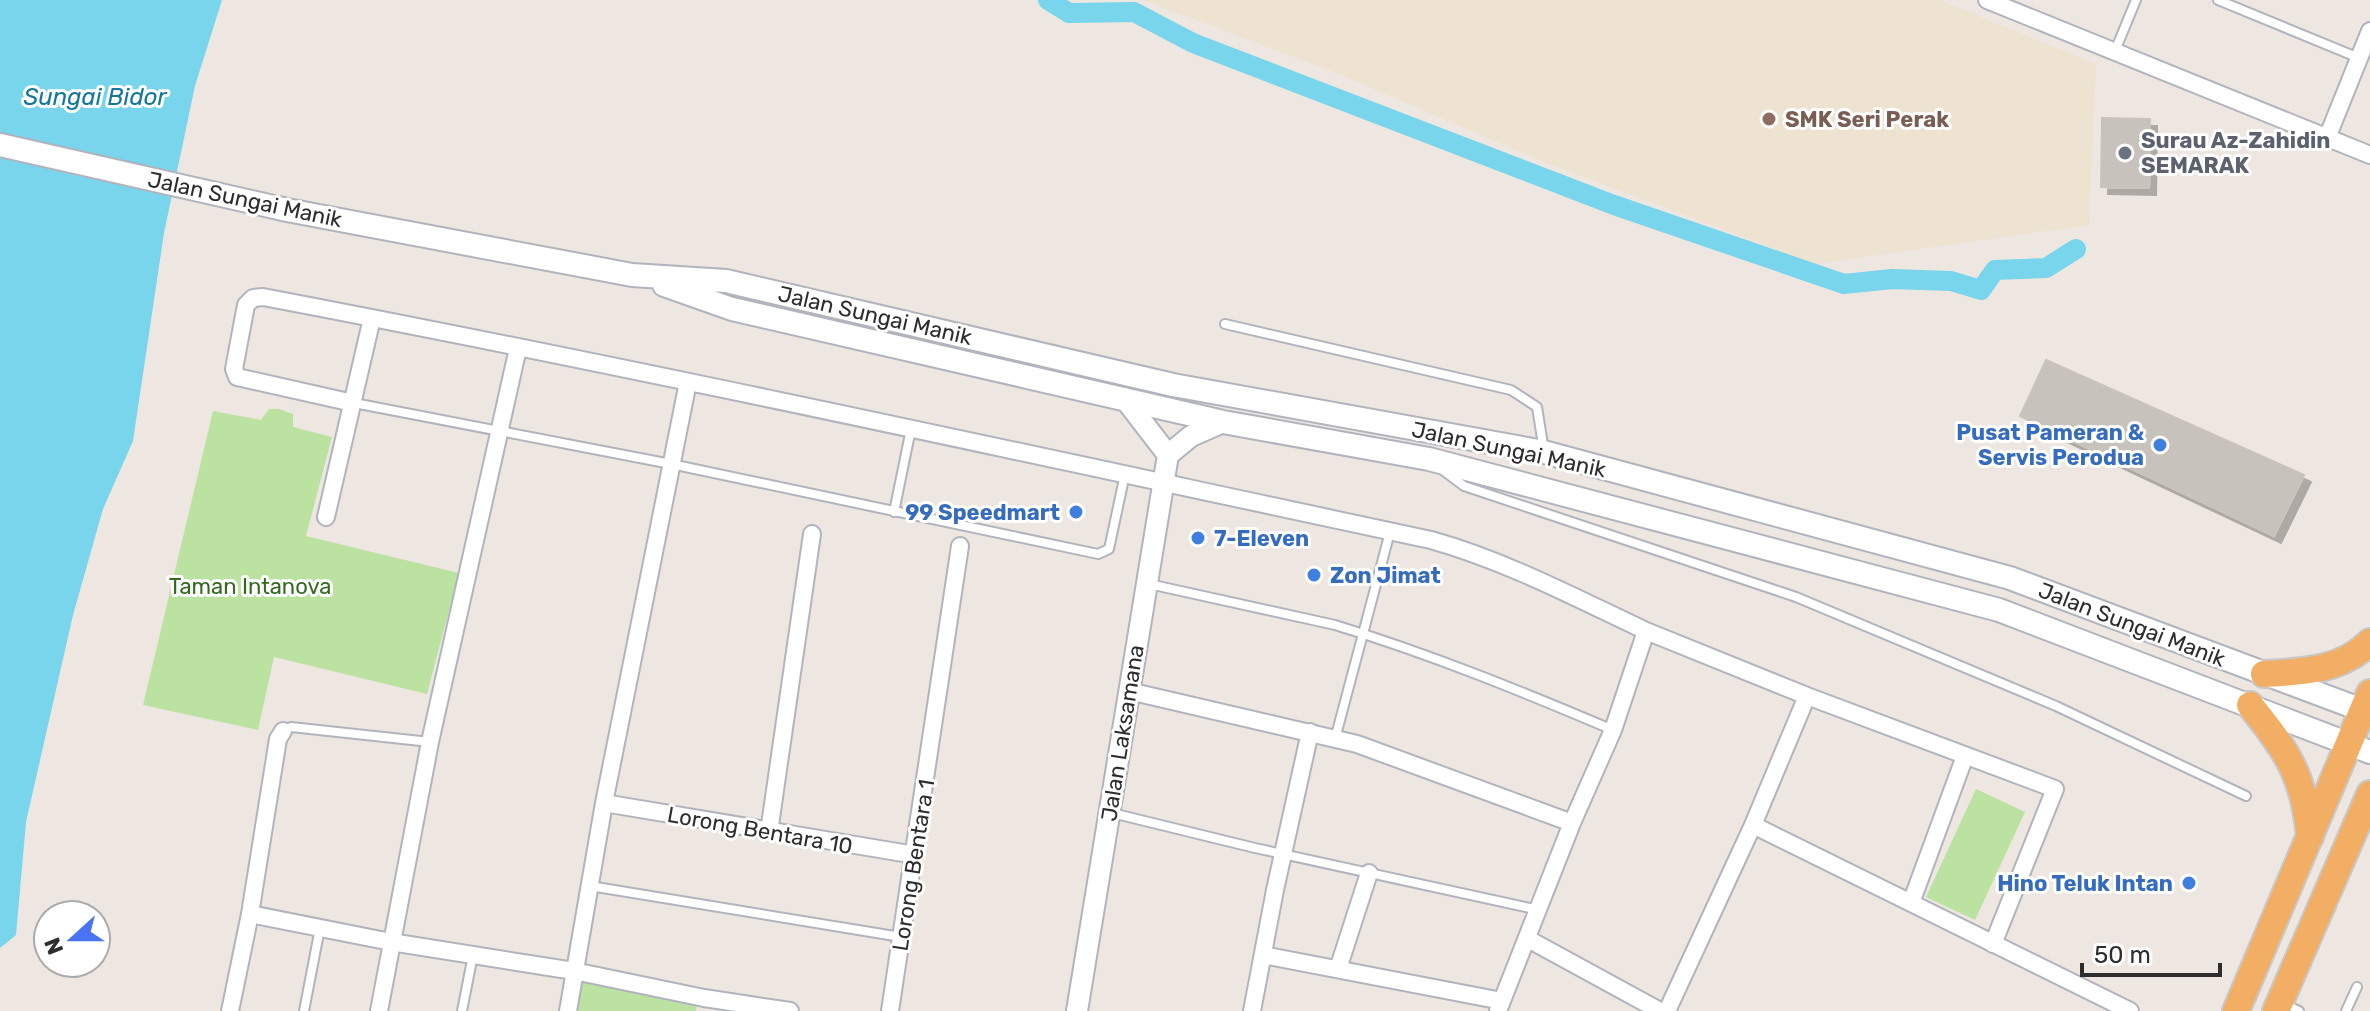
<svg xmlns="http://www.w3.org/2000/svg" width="2370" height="1011" viewBox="0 0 2370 1011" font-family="Rubik,sans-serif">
  <defs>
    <filter id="shadow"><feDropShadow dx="7" dy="7" stdDeviation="0" flood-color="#0004"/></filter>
  </defs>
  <rect width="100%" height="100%" fill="#eee7e1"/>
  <path fill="#eee3d1" d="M1143,0H1940L2096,64L2089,225L1815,264L1546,163L1341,75Z"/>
  <path fill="#bbe2a0" d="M269,409H279L293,414V427L332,437L306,536L459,573L427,694L274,657L258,730L143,705L213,411L261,420Z
    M1976,789L2025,812L1975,920L1926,897Z
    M578,977L697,1004L696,1011H573Z"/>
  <path fill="#78d5eb" d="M0,0H222L195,86L164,233L133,441L103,509L73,615L26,822L16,935L0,948Z"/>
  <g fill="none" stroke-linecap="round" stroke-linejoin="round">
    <path stroke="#78d5eb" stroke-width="20" d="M1048,0L1069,13L1134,12L1193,43L1614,205L1844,284L1892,279L1951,281L1981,290L1995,270L2046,268L2076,249"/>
  </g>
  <path fill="#c7c2bc" stroke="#cac3ba" stroke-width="2" filter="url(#shadow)" d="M2102,118L2150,119L2149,188L2101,187Z
    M2046,360L2304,475L2274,536L2020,416Z"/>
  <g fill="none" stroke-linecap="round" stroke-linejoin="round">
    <defs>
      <path id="service" d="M2218,0L2359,58
        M2115,51L2136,0
        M1225,324L1511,390L1537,407L1544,451
        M354,403L671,464L1098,554L1109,549L1125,474
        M1444,471L1464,486L1796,597L2056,706L2246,796
        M894,512L911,429
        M1149,584L1335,625C1430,654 1521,691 1613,730
        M283,731L291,727L430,742
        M1335,739L1390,532
        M1112,813L1255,848L1539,910
        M590,886L901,937
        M2284,1004L2299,1011
        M304,1011L320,928
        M462,1011L473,955
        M2346,1011L2357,987"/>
      <path id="minor" d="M1987,0L2370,155
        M2327,138L2370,31
        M353,403L237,377L234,369L246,305L253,298L263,297C653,371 1042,457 1431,540C1506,561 1576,598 1646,631
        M326,517L372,318
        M1129,691L1357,744L1572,823
        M283,731L278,739L250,914L391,942L574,971L704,998L790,1011
        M604,803L915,855
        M1753,825L2130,1011
        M769,832L812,534
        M1911,903L1965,756
        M1528,939L1660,1011
        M1263,955L1502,1001
        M1338,969L1369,873
        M230,1011L250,914
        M379,1011L430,742L518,348
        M568,1011L604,803L688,382
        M890,1011L960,546
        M1252,1011L1275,890L1310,732
        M1498,1011L1572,823L1613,730L1646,631L1807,696L2055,789L1993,944
        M1667,1011L1753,825L1807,696"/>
      <path id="tertiary" d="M1124,398L1168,455
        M1077,1011L1168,455L1191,436L1223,422"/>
      <path id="secondary" d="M0,145L287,210L632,275L726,281L1173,385L1544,452L2010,578L2370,713
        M664,285L732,309L1223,422L1429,459L1999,610L2370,752"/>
      <path id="trunk" d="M2264,674C2302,672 2341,671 2370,642
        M2250,705C2288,752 2304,776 2310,837
        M2236,1011L2370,693
        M2276,1011L2370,794"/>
    </defs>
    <use href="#service" stroke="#b1b4bd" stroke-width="12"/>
    <use href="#minor" stroke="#b1b4bd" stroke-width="20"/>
    <use href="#tertiary" stroke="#b1b4bd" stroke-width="24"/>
    <use href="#secondary" stroke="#b1b4bd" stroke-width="26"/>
    <use href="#trunk" stroke="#c8c8c8" stroke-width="30"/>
    <use href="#service" stroke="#fff" stroke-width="8"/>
    <use href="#minor" stroke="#fff" stroke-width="16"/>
    <use href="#tertiary" stroke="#fff" stroke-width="20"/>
    <use href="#secondary" stroke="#fff" stroke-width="22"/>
    <use href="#trunk" stroke="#f2ae64" stroke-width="26"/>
  </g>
  <circle fill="#8d6e63" stroke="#fff" stroke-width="3" cx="1769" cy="119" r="8"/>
  <circle fill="#6b7280" stroke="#fff" stroke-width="3" cx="2125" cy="153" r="8"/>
  <g fill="#3f7fe0" stroke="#fff" stroke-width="3">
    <circle cx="2160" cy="445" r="8"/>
    <circle cx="1076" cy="512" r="8"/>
    <circle cx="1198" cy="538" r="8"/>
    <circle cx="1314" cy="575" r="8"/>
    <circle cx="2189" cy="883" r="8"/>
  </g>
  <g text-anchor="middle" stroke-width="6" stroke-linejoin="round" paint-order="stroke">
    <g font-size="22" font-weight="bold" fill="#785e54" stroke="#fff" text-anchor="start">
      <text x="1785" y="127">SMK Seri Perak</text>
    </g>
    <g font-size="22" font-weight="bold" fill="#5b616d" stroke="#fff" text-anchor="start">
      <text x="2141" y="148">Surau Az-Zahidin<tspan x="2141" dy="25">SEMARAK</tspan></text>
    </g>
    <g font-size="22" fill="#2d2d2d" stroke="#fff">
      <text transform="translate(245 199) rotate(12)" y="8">Jalan Sungai Manik</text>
      <text transform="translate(875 315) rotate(13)" y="8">Jalan Sungai Manik</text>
      <text transform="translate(1509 449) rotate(12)" y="8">Jalan Sungai Manik</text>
      <text transform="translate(2132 624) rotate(21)" y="8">Jalan Sungai Manik</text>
      <text transform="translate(1122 733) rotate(-81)" y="8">Jalan Laksamana</text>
      <text transform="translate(760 830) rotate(10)" y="8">Lorong Bentara 10</text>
      <text transform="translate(913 865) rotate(-81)" y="8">Lorong Bentara 1</text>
    </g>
    <g font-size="22" font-weight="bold" fill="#366cbe" stroke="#fff" text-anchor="end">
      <text x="2144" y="440">Pusat Pameran &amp;<tspan x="2144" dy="25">Servis Perodua</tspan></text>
      <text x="1060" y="520">99 Speedmart</text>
      <text x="1214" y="546" text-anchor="start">7-Eleven</text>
      <text x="1330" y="583" text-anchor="start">Zon Jimat</text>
      <text x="2173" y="891">Hino Teluk Intan</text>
    </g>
    <g font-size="22" fill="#336a1e" stroke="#fff">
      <text x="250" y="594">Taman Intanova</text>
    </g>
    <g font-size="24" font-style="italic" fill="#13779c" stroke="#fff">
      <text x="95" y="105">Sungai Bidor</text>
    </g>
  </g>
  <g transform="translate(72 939) rotate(249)"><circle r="38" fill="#ffffff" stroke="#ababab" stroke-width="2"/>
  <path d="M0-6L14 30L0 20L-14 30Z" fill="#4874f4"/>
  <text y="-12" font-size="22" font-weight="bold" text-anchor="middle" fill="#2d2d2d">N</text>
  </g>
  <path d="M2082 963v12h138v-12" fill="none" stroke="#2d2d2d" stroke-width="4"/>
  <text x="2094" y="963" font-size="24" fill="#2d2d2d" stroke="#ffffff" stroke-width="6" paint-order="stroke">50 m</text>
</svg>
